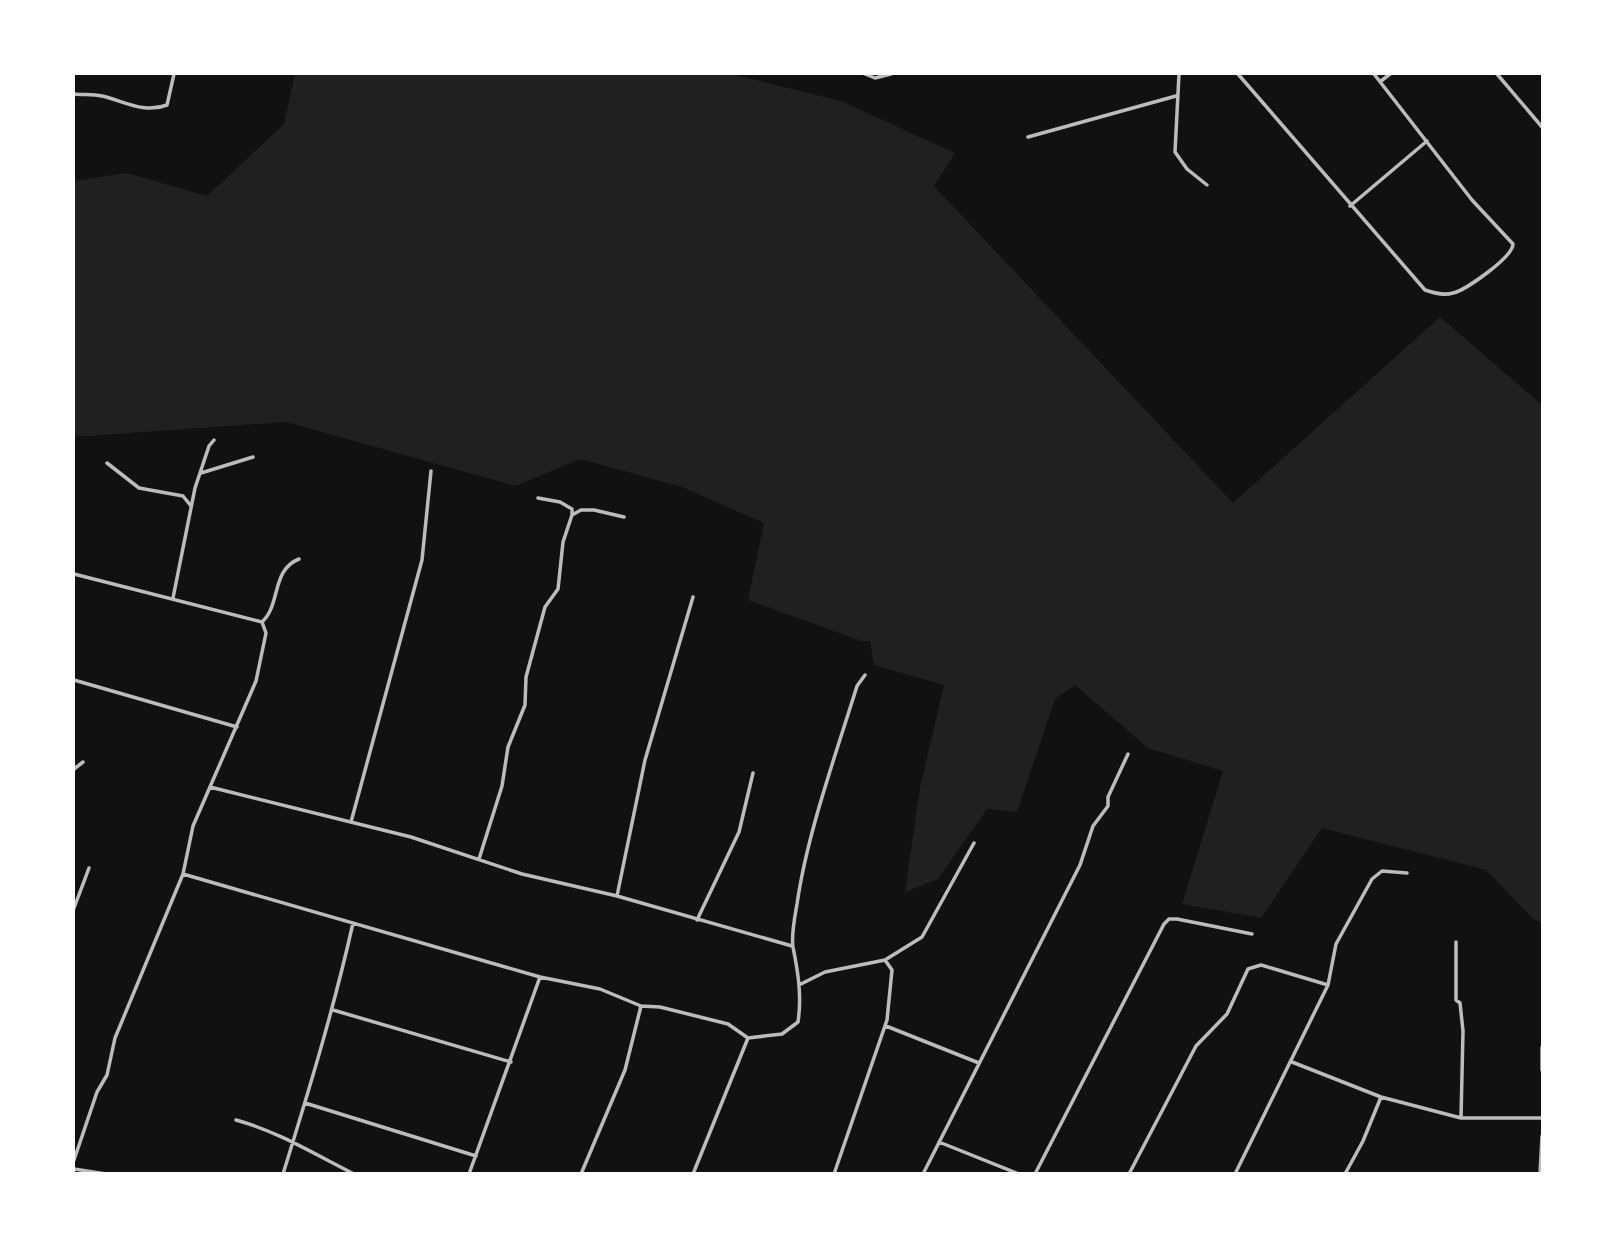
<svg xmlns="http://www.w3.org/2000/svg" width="1616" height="1247" viewBox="0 0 1616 1247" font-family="Helvetica,sans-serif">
  <rect width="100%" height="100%" fill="#111"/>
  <path fill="#202020" d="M295,74H731L841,101L955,153L934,186L1233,503L1440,317L1542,405V923L1533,919L1486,870L1322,828L1261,918L1182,904L1223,771L1148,748L1075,685L1055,699L1017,812L987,809L938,879L905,892L920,788L944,685L874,665L870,641H861L748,600L764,523L682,487L580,459L515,486L286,422L74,437V181L127,173L207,196L284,124Z"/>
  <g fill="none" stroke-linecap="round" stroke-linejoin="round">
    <path stroke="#bcbcbc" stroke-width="3.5" d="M865,74L875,78L891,74
      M1179,74L1175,152L1187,169L1207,185
      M1238,74L1425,290C1434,293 1444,296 1453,293C1466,290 1513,257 1513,244L1472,200L1374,74
      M1497,74L1542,127
      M1381,81L1390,74
      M74,94C83,95 93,94 102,96C124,101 144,114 167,105L174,74
      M1028,137L1176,96
      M1350,206L1427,141
      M107,463L139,488L183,496L191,506
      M201,473L253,457
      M538,498L560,502L572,509V515
      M74,574L262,622L266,633L256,681L193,826L183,874L115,1038L107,1075L97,1092L74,1160
      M173,598L195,488L209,446L214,440
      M262,622C281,605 271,570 299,559
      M74,680L237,727
      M74,769L83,762
      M210,787L411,837L522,874L617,896L792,946
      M351,822L422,560L431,471
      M479,859L502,786L508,747L525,705L526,677L545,607L558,589L563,542L572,515L581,510H594L624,517
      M183,874L540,977L600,989L641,1006L660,1007L728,1024L748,1038L782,1034L798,1022C802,996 798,972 793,947C791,935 795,916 797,904C807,834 836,754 857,686L865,675
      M617,896L645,760L693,597
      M74,908L89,868
      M697,920L739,832L753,773
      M1456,942V1000L1460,1003L1463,1031L1461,1118
      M799,985L825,972L885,960L922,937L974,843
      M333,1010L511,1062
      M886,1026L979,1063
      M1542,1047V1070
      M1292,1062L1381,1097L1461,1118H1542
      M305,1103L476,1156
      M236,1120C279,1132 314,1154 354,1174
      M939,1142L1019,1174
      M74,1169L106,1174
      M283,1174C309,1090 334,1008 353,923
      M469,1174L540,977
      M581,1174L625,1070L641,1006
      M693,1174L748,1038
      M834,1174L887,1020L892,970L885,960
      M923,1174L1080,865L1093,826L1108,806V797L1128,754
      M1035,1174L1164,924L1169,919H1177L1252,934
      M1129,1174L1196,1046L1227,1014L1248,969L1261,965L1328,985
      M1235,1174L1328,985L1336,944L1372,879L1382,871L1407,873
      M1345,1174L1363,1141L1381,1097
      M1540,1174L1542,1136"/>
  </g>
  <rect width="1616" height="1247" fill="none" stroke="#ffffff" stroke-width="150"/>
</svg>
